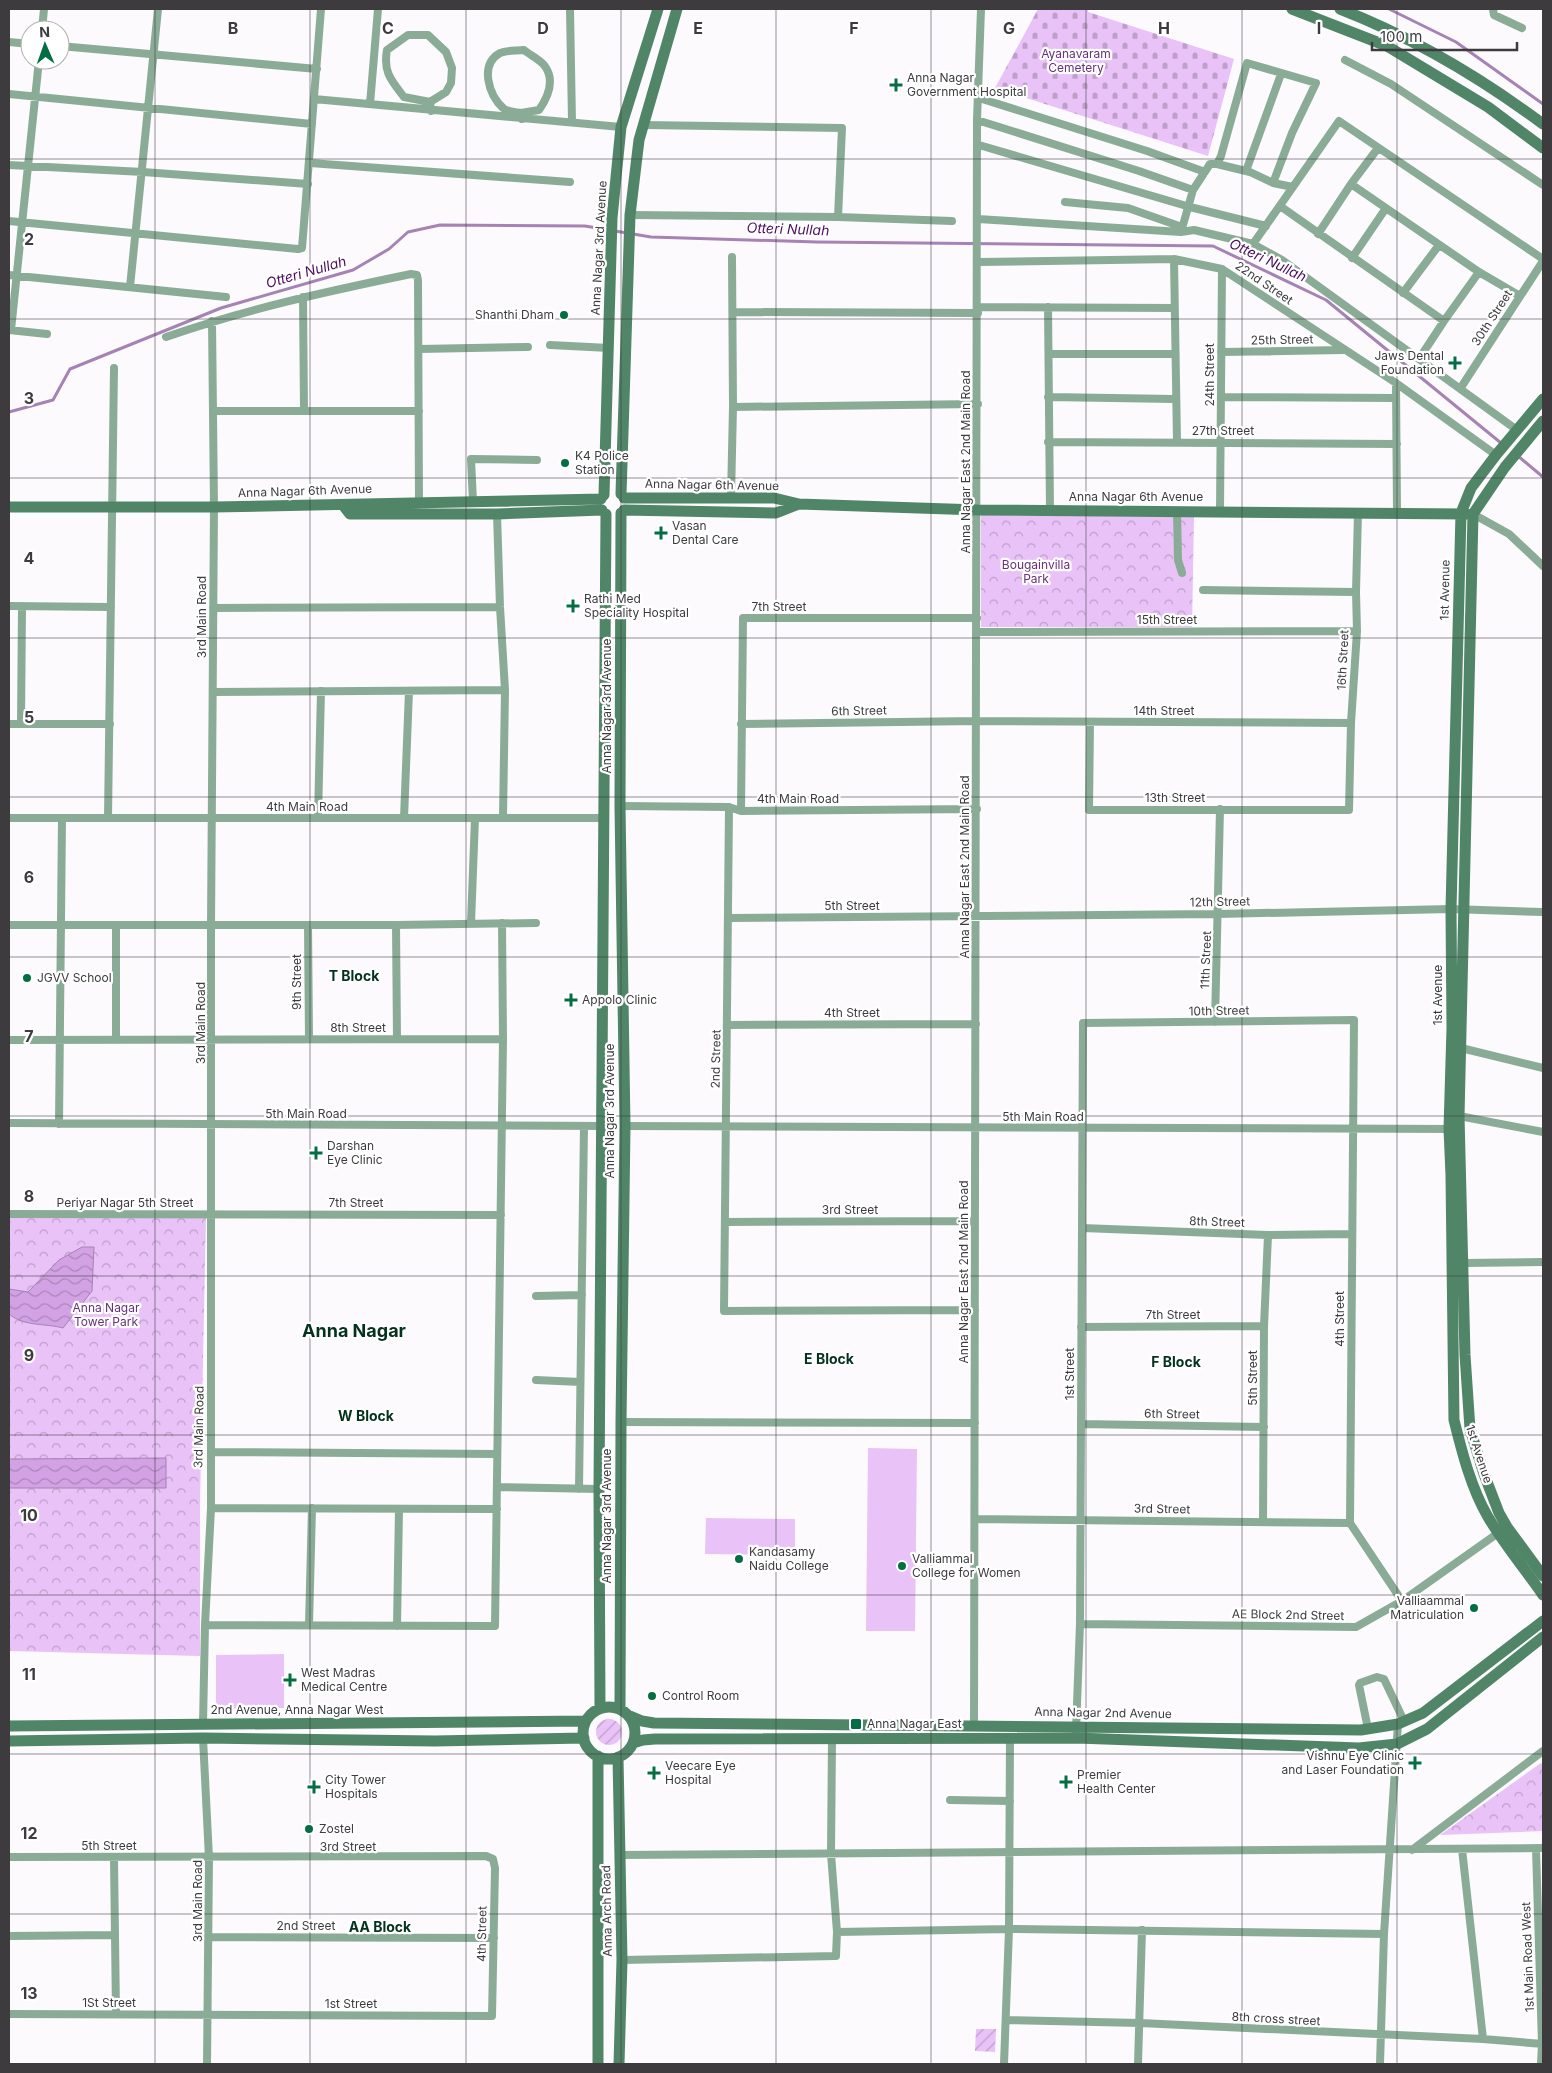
<svg xmlns="http://www.w3.org/2000/svg" width="1552" height="2073" viewBox="0 0 1552 2073" font-family="Inter,sans-serif">
  <defs>
    <pattern id="cemetery-stones" width="16" height="16" patternUnits="userSpaceOnUse" patternTransform="scale(1.25)"><rect width="16" height="16" fill="#e9c2f7"/><path d="M2 7V4a2 2 0 0 1 4 0v3zM10 15v-3a2 2 0 0 1 4 0v3z" fill="#be9fc9"/></pattern>
    <pattern id="park-crowns" width="20" height="18" patternUnits="userSpaceOnUse" patternTransform="scale(1.25)"><rect width="20" height="18" fill="#e9c2f7"/><path d="M2 6a3 3 0 1 1 6 0M12 15a3 3 0 1 1 6 0" fill="none" stroke="#be9fc9"/></pattern>
    <pattern id="garden-furrows" width="10" height="10" patternUnits="userSpaceOnUse" patternTransform="scale(1.25)"><rect width="10" height="10" fill="#e9c2f7"/><path d="M-1 1l2-2M0 10L10 0M9 11l2-2" fill="none" stroke="#be9fc9"/></pattern>
    <pattern id="water-waves" width="16" height="10" patternUnits="userSpaceOnUse" patternTransform="scale(1.25)"><rect width="16" height="10" fill="#d2a2e4"/><path d="M0 5q4-4 8 0t8 0" fill="none" stroke="#ac85ba"/></pattern>
  </defs>
  <rect width="100%" height="100%" fill="#fdfafe"/>
  <path fill="#e9c2f7" d="M868,1448L917,1449L915,1631H866Z
    M706,1518L795,1519V1555L705,1554Z
    M284,1654V1708L216,1709V1655Z"/>
  <path fill="url(#cemetery-stones)" d="M1038,9H1088V12L1234,59L1208,156L995,88Z"/>
  <path fill="url(#park-crowns)" d="M981,515L1194,517L1192,627H981Z
    M206,1216L200,1504V1656L9,1651V1217Z
    M1541,1763L1543,1765V1831L1440,1835Z"/>
  <path fill="url(#garden-furrows)" d="M596 1732a13 13 0 1 1 26 0a13 13 0 1 1-26 0Z
    M976,2029H996L995,2052L975,2051Z"/>
  <path fill="url(#water-waves)" stroke="#a583b2" d="M82,1247H94L92,1291L63,1328C45,1323 25,1327 9,1314V1289L28,1292L59,1260Z
    M166,1458V1488H9V1459Z"/>
  <g fill="none" stroke-linecap="round" stroke-linejoin="round">
    <path stroke="#a583b2" stroke-width="3" d="M1389,9L1456,42L1543,104
      M9,412L53,400L70,369L221,308L353,270L389,249L408,232L440,225L585,226L651,237L817,242L1213,246L1326,300L1501,443
      M1518,456L1543,477"/>
    <path stroke="#8aac97" stroke-width="8" d="M570,9L572,122
      M1493,9L1494,15L1522,28
      M42,30L44,9
      M9,42L30,44
      M60,46L317,69
      M1345,60L1391,84L1543,185
      M9,94L312,124
      M979,98L1147,151L1205,172
      M314,99L621,127
      M430,102L446,92L451,83L452,68L446,52L428,35H408L387,50C383,72 391,80 404,97L430,102L431,111
      M370,104L378,9
      M521,113C516,112 507,112 503,108C489,95 479,65 500,53C506,50 517,51 524,50C530,55 539,59 544,65C556,80 548,97 539,110L521,113L522,119
      M977,120L1139,171L1193,190
      M644,125L842,128L838,217
      M979,145L1190,207L1266,226
      M310,163L570,182
      M1217,164L1250,172L1273,183L1293,187
      M9,165L143,172L308,184
      M1246,171L1281,74
      M1351,184L1479,272L1520,296
      M1065,202L1128,208L1182,227
      M1280,206L1444,321
      M630,215L838,217L952,221
      M978,219L1181,232L1194,230L1253,244L1282,260L1517,430
      M9,221L298,249L302,248L321,9
      M1181,232L1193,190L1210,164H1217L1221,156L1247,63L1316,83L1292,133L1273,183
      M1318,234L1351,184L1378,148
      M1253,244L1339,121L1543,259
      M1352,258L1386,208
      M1174,259L1177,442
      M978,262L1174,259L1222,269L1396,383L1496,455
      M9,275L226,297
      M130,287L158,9
      M1403,293L1439,245
      M303,297L304,410
      M978,307L1174,308
      M1048,307L1050,510
      M733,312L978,313
      M9,330L47,334
      M11,330L39,60
      M166,337C246,309 329,291 411,274L417,275L418,280L419,502
      M550,345L609,348
      M419,349L528,347
      M1221,352L1344,350
      M1049,354H1175
      M1419,359L1444,321L1479,272
      M1396,383L1397,512
      M1460,389L1543,261
      M1048,397L1175,399
      M1221,397L1396,398
      M733,407L978,404
      M213,411H419
      M1048,442L1397,444
      M731,497L733,407L732,257
      M473,502L471,459L537,460
      M1177,511L1178,560L1182,573
      M1220,511L1222,269
      M497,514L500,607L505,690L503,818
      M1473,514L1509,534L1543,566
      M1203,590L1356,592
      M9,606L111,607
      M213,608L500,607
      M977,632L1357,631
      M213,692L505,690
      M1090,722L1089,810H1349L1351,723L1357,631L1356,592L1358,512
      M9,724H110
      M21,724L22,606
      M741,724L977,721L1351,723
      M620,806L729,807L741,811L977,809
      M729,807L724,1311L975,1310
      M741,811L743,618H977
      M9,818H605
      M108,818L114,368
      M318,818L321,691
      M404,818L409,691
      M728,918L1218,914L1451,909L1543,912
      M471,923L475,818
      M9,925H396L536,923
      M116,925V1040
      M308,925L309,1039
      M396,925L397,1039
      M1215,1022L1220,809
      M727,1025L976,1024
      M9,1040L503,1039
      M1461,1048L1543,1068
      M1459,1116L1543,1132
      M9,1123L603,1126
      M59,1124L62,818
      M625,1126L1453,1129
      M9,1214L501,1215
      M725,1222L975,1221
      M1082,1228L1268,1235L1352,1234
      M1464,1263L1543,1262
      M536,1296L582,1295
      M1081,1327L1264,1326
      M536,1380L580,1382
      M621,1422L975,1423
      M1081,1424L1264,1427
      M211,1452L497,1454
      M498,1487L599,1489
      M579,1489L584,1126
      M211,1508L497,1509
      M975,1519L1350,1523
      M1263,1522L1264,1326L1268,1235
      M1080,1624L1356,1627L1402,1601L1501,1531
      M205,1625L495,1626L503,1039L502,923
      M309,1625L312,1508
      M397,1626L399,1509
      M203,1724L205,1625L211,1508V925L214,507L212,321
      M974,1726L977,120L981,9
      M1368,1729L1359,1685L1360,1683L1377,1677L1384,1679L1404,1721
      M1076,1731L1080,1624L1083,1023L1354,1020L1350,1523L1402,1601
      M203,1738L209,1858L207,2064
      M950,1800L1010,1801
      M1462,1849L1483,2039
      M1536,1849L1542,2044L1541,2064
      M1412,1850L1543,1751
      M620,1855L1543,1848
      M9,1857L486,1856L493,1859L495,1868L492,2016L9,2014
      M114,1858L116,2014
      M837,1932L1009,1929L1384,1934
      M9,1936L115,1935
      M209,1937L494,1938
      M622,1960L836,1956L837,1932L831,1854L832,1739
      M1007,2020L1140,2023L1483,2039L1543,2044
      M1004,2064L1009,1929L1010,1738
      M1138,2064L1142,1930
      M1380,2064L1384,1934L1398,1724"/>
    <path stroke="#518568" stroke-width="11" d="M1292,9L1387,46L1488,107L1543,148
      M1340,9C1412,37 1481,78 1543,124
      M1543,399L1496,455L1471,488L1461,513L1451,909L1452,1028L1449,1129L1451,1175L1454,1420C1462,1452 1471,1488 1488,1517C1504,1544 1525,1569 1543,1595
      M1543,421L1505,467L1473,514L1459,1116L1465,1355L1470,1429L1484,1474L1499,1513L1507,1527L1543,1576
      M621,494L630,215L639,140L677,9
      M604,495L612,218L621,127L658,9
      M624,498H774L799,504L978,510L1467,514
      M343,505L350,514H497L602,510
      M9,507H214L601,499
      M624,510L776,513L799,504
      M583 1733a26 26 0 1 1 52 0a26 26 0 1 1-52 0Z
      M600,1709L599,1489L606,514
      M620,1709L621,1422L625,1126L620,806L621,513
      M630,1716L642,1721L654,1723C890,1726 1126,1726 1361,1730L1398,1724L1423,1713L1543,1621
      M9,1726L586,1721
      M9,1741L203,1738L435,1741L584,1738
      M633,1743L643,1740L655,1739L1077,1738L1359,1748L1397,1744L1427,1729L1543,1637
      M618,1757L622,1960L619,2064
      M598,2064V1756"/>
  </g>
  <path fill="none" stroke="#3d3b3e" stroke-width="1" stroke-opacity="0.55" d="M155,9V2064M310,9V2064M466,9V2064M621,9V2064M776,9V2064M931,9V2064M1086,9V2064M1242,9V2064M1397,9V2064M9,159H1543M9,319H1543M9,478H1543M9,638H1543M9,797H1543M9,957H1543M9,1116H1543M9,1276H1543M9,1435H1543M9,1595H1543M9,1754H1543M9,1914H1543"/>
  <g fill="#036d44" stroke="#fff" stroke-width="2">
    <path d="M893.5 77.5h5v5h5v5h-5v5h-5v-5h-5v-5h5z"/>
    <circle cx="564" cy="315" r="5"/>
    <path d="M1452.5 355.5h5v5h5v5h-5v5h-5v-5h-5v-5h5z"/>
    <circle cx="565" cy="463" r="5"/>
    <path d="M658.5 525.5h5v5h5v5h-5v5h-5v-5h-5v-5h5z"/>
    <path d="M570.5 598.5h5v5h5v5h-5v5h-5v-5h-5v-5h5z"/>
    <circle cx="27" cy="978" r="5"/>
    <path d="M568.5 992.5h5v5h5v5h-5v5h-5v-5h-5v-5h5z"/>
    <path d="M313.5 1145.5h5v5h5v5h-5v5h-5v-5h-5v-5h5z"/>
    <circle cx="739" cy="1559" r="5"/>
    <circle cx="902" cy="1566" r="5"/>
    <circle cx="1474" cy="1608" r="5"/>
    <path d="M287.5 1672.5h5v5h5v5h-5v5h-5v-5h-5v-5h5z"/>
    <circle cx="652" cy="1696" r="5"/>
    <rect x="850" y="1718" width="12" height="12" rx="2.5"/>
    <path d="M1412.5 1755.5h5v5h5v5h-5v5h-5v-5h-5v-5h5z"/>
    <path d="M651.5 1765.5h5v5h5v5h-5v5h-5v-5h-5v-5h5z"/>
    <path d="M1063.5 1774.5h5v5h5v5h-5v5h-5v-5h-5v-5h5z"/>
    <path d="M311.5 1779.5h5v5h5v5h-5v5h-5v-5h-5v-5h5z"/>
    <circle cx="309" cy="1829" r="5"/>
  </g>
  <g text-anchor="middle" stroke-width="4.5" stroke-linejoin="round" paint-order="stroke">
    <g font-size="12" fill="#682f7c" stroke="#fff">
      <text x="1076" y="58">Ayanavaram<tspan x="1076" dy="14">Cemetery</tspan></text>
      <text x="1036" y="569">Bougainvilla<tspan x="1036" dy="14">Park</tspan></text>
      <text x="106" y="1312">Anna Nagar<tspan x="106" dy="14">Tower Park</tspan></text>
    </g>
    <g font-size="12" fill="#3d3b3e" stroke="#fff" text-anchor="start">
      <text x="907" y="82">Anna Nagar<tspan x="907" dy="14">Government Hospital</tspan></text>
      <text x="554" y="319" text-anchor="end">Shanthi Dham</text>
      <text x="1444" y="360" text-anchor="end">Jaws Dental<tspan x="1444" dy="14">Foundation</tspan></text>
      <text x="575" y="460">K4 Police<tspan x="575" dy="14">Station</tspan></text>
      <text x="672" y="530">Vasan<tspan x="672" dy="14">Dental Care</tspan></text>
      <text x="584" y="603">Rathi Med<tspan x="584" dy="14">Speciality Hospital</tspan></text>
      <text x="37" y="982">JGVV School</text>
      <text x="582" y="1004">Appolo Clinic</text>
      <text x="327" y="1150">Darshan<tspan x="327" dy="14">Eye Clinic</tspan></text>
      <text x="749" y="1556">Kandasamy<tspan x="749" dy="14">Naidu College</tspan></text>
      <text x="912" y="1563">Valliammal<tspan x="912" dy="14">College for Women</tspan></text>
      <text x="1464" y="1605" text-anchor="end">Valliaammal<tspan x="1464" dy="14">Matriculation</tspan></text>
      <text x="301" y="1677">West Madras<tspan x="301" dy="14">Medical Centre</tspan></text>
      <text x="662" y="1700">Control Room</text>
      <text x="867" y="1728">Anna Nagar East</text>
      <text x="1404" y="1760" text-anchor="end">Vishnu Eye Clinic<tspan x="1404" dy="14">and Laser Foundation</tspan></text>
      <text x="665" y="1770">Veecare Eye<tspan x="665" dy="14">Hospital</tspan></text>
      <text x="1077" y="1779">Premier<tspan x="1077" dy="14">Health Center</tspan></text>
      <text x="325" y="1784">City Tower<tspan x="325" dy="14">Hospitals</tspan></text>
      <text x="319" y="1833">Zostel</text>
    </g>
    <g font-size="12" fill="#3d3b3e" stroke="#fff">
      <text transform="translate(599 248) rotate(-87)" y="4">Anna Nagar 3rd Avenue</text>
      <text transform="translate(1264 283) rotate(34)" y="4">22nd Street</text>
      <text transform="translate(1492 318) rotate(-57)" y="4">30th Street</text>
      <text transform="translate(1282 340) rotate(-1)" y="4">25th Street</text>
      <text transform="translate(1210 375) rotate(-90)" y="4">24th Street</text>
      <text x="1223" y="435">27th Street</text>
      <text transform="translate(966 462) rotate(-90)" y="4">Anna Nagar East 2nd Main Road</text>
      <text transform="translate(712 485) rotate(1)" y="4">Anna Nagar 6th Avenue</text>
      <text transform="translate(305 491) rotate(-2)" y="4">Anna Nagar 6th Avenue</text>
      <text x="1136" y="501">Anna Nagar 6th Avenue</text>
      <text transform="translate(1445 590) rotate(-89)" y="4">1st Avenue</text>
      <text x="779" y="611">7th Street</text>
      <text transform="translate(202 617) rotate(-90)" y="4">3rd Main Road</text>
      <text x="1167" y="624">15th Street</text>
      <text transform="translate(1343 660) rotate(-87)" y="4">16th Street</text>
      <text transform="translate(607 706) rotate(-90)" y="4">Anna Nagar 3rd Avenue</text>
      <text transform="translate(859 711) rotate(-1)" y="4">6th Street</text>
      <text x="1164" y="715">14th Street</text>
      <text x="1175" y="802">13th Street</text>
      <text x="798" y="803">4th Main Road</text>
      <text x="307" y="811">4th Main Road</text>
      <text transform="translate(965 867) rotate(-90)" y="4">Anna Nagar East 2nd Main Road</text>
      <text transform="translate(1220 902) rotate(-1)" y="4">12th Street</text>
      <text x="852" y="910">5th Street</text>
      <text transform="translate(1206 960) rotate(-88)" y="4">11th Street</text>
      <text transform="translate(297 982) rotate(-90)" y="4">9th Street</text>
      <text transform="translate(1438 995) rotate(-90)" y="4">1st Avenue</text>
      <text transform="translate(1219 1011) rotate(-1)" y="4">10th Street</text>
      <text x="852" y="1017">4th Street</text>
      <text transform="translate(201 1023) rotate(-90)" y="4">3rd Main Road</text>
      <text x="358" y="1032">8th Street</text>
      <text transform="translate(716 1059) rotate(-89)" y="4">2nd Street</text>
      <text transform="translate(610 1111) rotate(-90)" y="4">Anna Nagar 3rd Avenue</text>
      <text x="306" y="1118">5th Main Road</text>
      <text x="1043" y="1121">5th Main Road</text>
      <text x="125" y="1207">Periyar Nagar 5th Street</text>
      <text x="356" y="1207">7th Street</text>
      <text x="850" y="1214">3rd Street</text>
      <text transform="translate(1217 1222) rotate(2)" y="4">8th Street</text>
      <text transform="translate(964 1272) rotate(-90)" y="4">Anna Nagar East 2nd Main Road</text>
      <text x="1173" y="1319">7th Street</text>
      <text transform="translate(1340 1319) rotate(-90)" y="4">4th Street</text>
      <text transform="translate(1070 1374) rotate(-90)" y="4">1st Street</text>
      <text transform="translate(1253 1378) rotate(-90)" y="4">5th Street</text>
      <text transform="translate(1172 1414) rotate(1)" y="4">6th Street</text>
      <text transform="translate(199 1427) rotate(-89)" y="4">3rd Main Road</text>
      <text transform="translate(1479 1454) rotate(72)" y="4">1st Avenue</text>
      <text transform="translate(1162 1509) rotate(1)" y="4">3rd Street</text>
      <text transform="translate(607 1516) rotate(-90)" y="4">Anna Nagar 3rd Avenue</text>
      <text transform="translate(1288 1615) rotate(1)" y="4">AE Block 2nd Street</text>
      <text x="297" y="1714">2nd Avenue, Anna Nagar West</text>
      <text transform="translate(1103 1713) rotate(1)" y="4">Anna Nagar 2nd Avenue</text>
      <text x="109" y="1850">5th Street</text>
      <text x="348" y="1851">3rd Street</text>
      <text transform="translate(198 1901) rotate(-90)" y="4">3rd Main Road</text>
      <text transform="translate(607 1911) rotate(-91)" y="4">Anna Arch Road</text>
      <text x="306" y="1930">2nd Street</text>
      <text transform="translate(482 1934) rotate(-89)" y="4">4th Street</text>
      <text transform="translate(1528 1957) rotate(-92)" y="4">1st Main Road West</text>
      <text x="109" y="2007">1St Street</text>
      <text x="351" y="2008">1st Street</text>
      <text transform="translate(1276 2019) rotate(3)" y="4">8th cross street</text>
    </g>
    <g font-size="14" font-style="italic" fill="#4c0f5f" stroke="#fff">
      <text transform="translate(788 229) rotate(2)" y="5">Otteri Nullah</text>
      <text transform="translate(1268 260) rotate(25)" y="5">Otteri Nullah</text>
      <text transform="translate(306 272) rotate(-16)" y="5">Otteri Nullah</text>
    </g>
    <g font-size="14" font-weight="bold" fill="#05321e" stroke="#fff">
      <text x="354" y="981">T Block</text>
      <text x="829" y="1364">E Block</text>
      <text x="1176" y="1367">F Block</text>
      <text x="366" y="1421">W Block</text>
      <text x="380" y="1932">AA Block</text>
    </g>
    <g font-size="18" font-weight="bold" fill="#05321e" stroke="#fff">
      <text x="354" y="1337">Anna Nagar</text>
    </g>
  </g>
  <g font-size="16" text-anchor="middle" font-weight="bold" fill="#3d3b3e" stroke="#fff" stroke-width="4.5" stroke-linejoin="round" paint-order="stroke">
    <text x="233" y="34">B</text>
    <text x="388" y="34">C</text>
    <text x="543" y="34">D</text>
    <text x="698" y="34">E</text>
    <text x="854" y="34">F</text>
    <text x="1009" y="34">G</text>
    <text x="1164" y="34">H</text>
    <text x="1319" y="34">I</text>
    <text x="29" y="245">2</text>
    <text x="29" y="404">3</text>
    <text x="29" y="564">4</text>
    <text x="29" y="723">5</text>
    <text x="29" y="883">6</text>
    <text x="29" y="1042">7</text>
    <text x="29" y="1202">8</text>
    <text x="29" y="1361">9</text>
    <text x="29" y="1521">10</text>
    <text x="29" y="1680">11</text>
    <text x="29" y="1839">12</text>
    <text x="29" y="1999">13</text>
  </g>
  <rect width="1552" height="2073" fill="none" stroke="#3d3b3e" stroke-width="20"/>
  <g transform="translate(45 45) rotate(358)"><circle r="24" fill="#ffffff" stroke="#b1b1b2"/>
  <path d="M0-4L9 19L0 12L-9 19Z" fill="#036d44"/>
  <text y="-8" font-size="14" font-weight="bold" text-anchor="middle" fill="#3d3b3e">N</text>
  </g>
  <path d="M1372 42v8h145v-8" fill="none" stroke="#3d3b3e" stroke-width="2.5"/>
  <text x="1380" y="42" font-size="15" fill="#3d3b3e" stroke="#ffffff" stroke-width="4" paint-order="stroke">100 m</text>
</svg>
